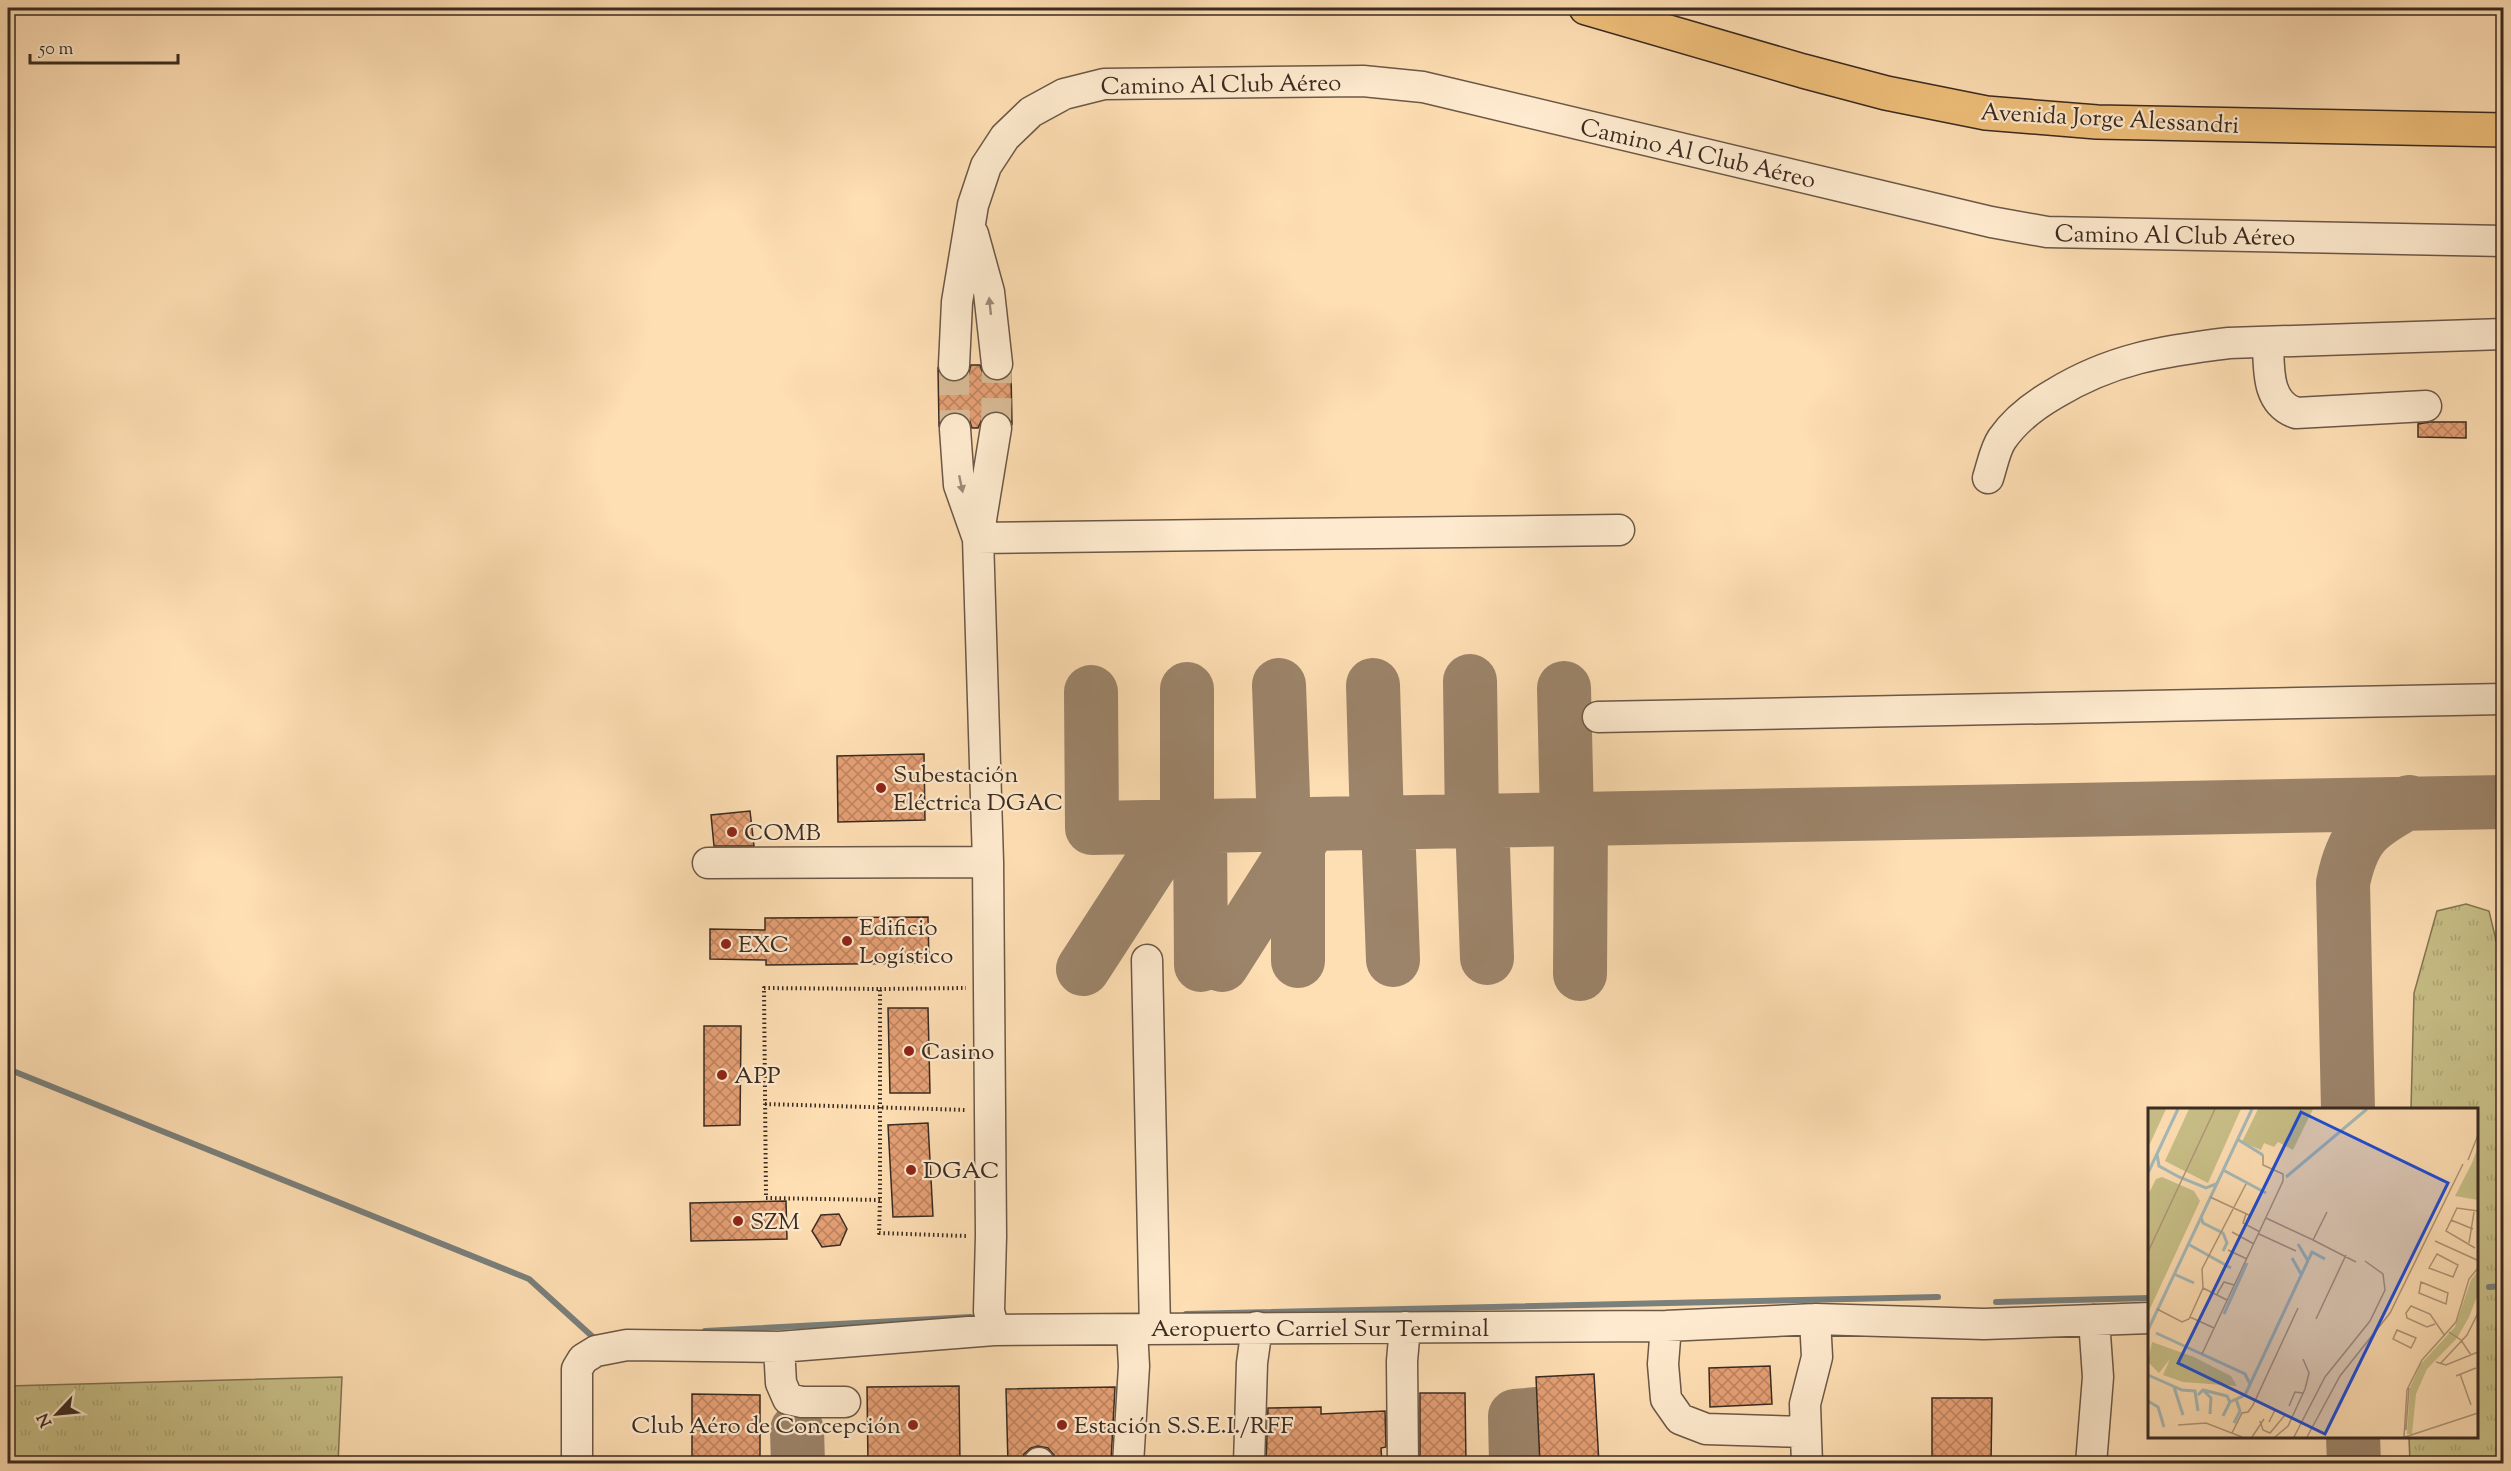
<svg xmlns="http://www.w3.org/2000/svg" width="2511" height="1471" viewBox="0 0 2511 1471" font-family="'Sorts Mill Goudy',serif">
  <defs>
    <pattern id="grass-tufts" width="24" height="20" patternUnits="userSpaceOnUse" patternTransform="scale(1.5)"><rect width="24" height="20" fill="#c8bf87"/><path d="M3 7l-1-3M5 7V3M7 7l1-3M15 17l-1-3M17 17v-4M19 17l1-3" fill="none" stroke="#ada474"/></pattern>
    <pattern id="building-cross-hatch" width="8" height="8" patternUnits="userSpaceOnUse" patternTransform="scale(1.5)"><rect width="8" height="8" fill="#e59f74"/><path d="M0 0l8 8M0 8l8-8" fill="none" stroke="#bb825f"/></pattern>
  </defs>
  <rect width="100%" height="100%" fill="#fedeb3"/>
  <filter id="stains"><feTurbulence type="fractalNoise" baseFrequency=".00333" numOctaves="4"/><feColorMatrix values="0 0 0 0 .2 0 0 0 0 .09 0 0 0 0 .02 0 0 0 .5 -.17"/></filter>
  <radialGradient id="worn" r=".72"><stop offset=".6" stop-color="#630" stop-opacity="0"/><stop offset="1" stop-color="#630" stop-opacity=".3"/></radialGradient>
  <path fill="url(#grass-tufts)" stroke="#817554" stroke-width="1.5" d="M2466,904L2489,911L2503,969V1463H2410L2409,1437L2476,1436V1110L2411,1109L2414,993L2437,911Z
    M342,1377L338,1463H8V1386Z"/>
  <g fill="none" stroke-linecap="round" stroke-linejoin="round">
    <path stroke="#7a807c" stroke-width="6" d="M8,1069L529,1279L594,1338L599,1337
      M2489,1287L2504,1286
      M1996,1302L2150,1298
      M1186,1314L1938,1297
      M705,1331L971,1317"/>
    <path stroke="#9c846a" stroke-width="54" d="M1470,681L1472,822
      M1279,685L1284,826
      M1373,685L1377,823
      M1564,688L1567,819
      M1187,689V827
      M1091,692L1092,828L2504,802
      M1482,821L1487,958
      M1388,824L1393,960
      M1200,827L1201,965
      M1298,844V961
      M1222,965L1311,825
      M1083,969L1175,827
      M1580,974L1581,820
      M2348,1110L2343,883C2353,835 2367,825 2409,802
      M797,1430L798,1464
      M2353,1436L2354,1464
      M1516,1464L1515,1416L1538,1414"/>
  </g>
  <path fill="url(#building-cross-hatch)" stroke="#3a2b21" stroke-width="1.5" d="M971,365H980L983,374L991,380L999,381L1011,373L1012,423L1007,415L998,411L989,412L983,417L978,428H972L969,419L963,414L954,412L945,415L939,425L938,369L944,379L954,382L961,381L968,375Z
    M2430,422H2466V438L2418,437V424Z
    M924,754L925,820L838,822L837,756Z
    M750,811L754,846H714L711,815Z
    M928,917L929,963L766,965V960L710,959V929L765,930V918Z
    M888,1008H928L930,1093H890Z
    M704,1026H741L740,1125L704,1126Z
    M928,1123L933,1216L893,1217L888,1125Z
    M786,1201L787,1239L691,1241L690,1203Z
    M839,1214L847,1229L840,1245L822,1247L812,1231L821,1215Z
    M1770,1366L1772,1404L1710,1407L1709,1368Z
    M1594,1374L1599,1464H1540L1536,1377Z
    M959,1386L960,1464H868L867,1387Z
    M1115,1387L1111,1461L1056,1463L1054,1455L1048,1448L1038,1446L1031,1448L1024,1454L1022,1464H1008L1006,1389Z
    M1420,1393H1465L1466,1464H1420Z
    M692,1394L760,1395V1464H692Z
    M1932,1398H1992L1991,1464H1932Z
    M1321,1407V1414L1385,1411L1386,1447L1381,1448L1382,1464H1266L1268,1408Z"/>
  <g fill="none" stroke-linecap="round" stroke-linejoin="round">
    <path stroke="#d7ba96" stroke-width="30" stroke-dasharray="30 15" stroke-linecap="butt" d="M954,365L955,429
      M996,428L997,364"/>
    <defs>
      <path id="minor" d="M973,234L989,292L997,364
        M2268,342C2269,368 2266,403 2296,413L2426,406
        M954,365L957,302L973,205L986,166L1005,137L1031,112L1064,94L1104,84L1363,81L1423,87L1991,222L2047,232L2504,241
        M955,429L959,485L977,536
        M1988,478C1992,466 1995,449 2002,439C2015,420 2035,405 2054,394C2111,359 2163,351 2229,343L2504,334
        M978,538L1619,530
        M1598,717L2504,699
        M988,862L978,538L996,428
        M708,863L988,862L991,1236L989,1311L994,1330
        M1147,960L1155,1329
        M1666,1326L1663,1364L1666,1399L1680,1419L1706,1429L1806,1432
        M779,1347L781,1383L788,1399L802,1402H845
        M1039,1463V1464
        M577,1464V1369L583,1359L596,1351L627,1345L779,1347L994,1330L1666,1326L1815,1319L1984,1324L2150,1318
        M1128,1464L1134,1366L1132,1330
        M1249,1464L1252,1363L1257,1327
        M1403,1464L1402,1361L1405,1327
        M1807,1464L1805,1404L1817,1357L1815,1319
        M2091,1464L2098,1377L2094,1320"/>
      <path id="highway" d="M1586,8L1803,71L1886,93L1986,113L2097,122L2504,130"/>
    </defs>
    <use href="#minor" stroke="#6b5846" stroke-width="33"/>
    <use href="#highway" stroke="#3a2b21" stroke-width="36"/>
    <path stroke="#3a2b21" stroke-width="4" stroke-dasharray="1.5 3" stroke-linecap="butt" d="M880,989L966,988
      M765,1104L967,1110
      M880,1200L766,1198L764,988L880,989V1200L879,1233L966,1236"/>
    <use href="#minor" stroke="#feeace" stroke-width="30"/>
    <use href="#highway" stroke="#efbf7a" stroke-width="33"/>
  </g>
  <defs><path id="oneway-solid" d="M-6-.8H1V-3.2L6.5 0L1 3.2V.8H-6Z" transform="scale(1.5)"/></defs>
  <g fill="#9c8a78">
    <use href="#oneway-solid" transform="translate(990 306) rotate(-96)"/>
    <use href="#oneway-solid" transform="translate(961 484) rotate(78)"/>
  </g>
  <g fill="#8f2418" stroke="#feeace" stroke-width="2">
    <circle cx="881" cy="788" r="6"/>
    <circle cx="732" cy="832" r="6"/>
    <circle cx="847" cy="941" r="6"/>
    <circle cx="726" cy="944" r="6"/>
    <circle cx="909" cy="1051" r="6"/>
    <circle cx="722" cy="1075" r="6"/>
    <circle cx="911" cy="1170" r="6"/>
    <circle cx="738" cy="1221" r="6"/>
    <circle cx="913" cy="1425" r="6"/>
    <circle cx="1062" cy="1425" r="6"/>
  </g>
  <g text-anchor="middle" stroke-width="4.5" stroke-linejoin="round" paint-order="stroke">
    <g font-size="24" fill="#3a2b21" stroke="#feeace">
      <text transform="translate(1221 84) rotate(-1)" y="8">Camino Al Club Aéreo</text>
      <text transform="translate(2110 118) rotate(3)" y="8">Avenida Jorge Alessandri</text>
      <text transform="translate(1698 153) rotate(13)" y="8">Camino Al Club Aéreo</text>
      <text transform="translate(2175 235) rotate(1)" y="8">Camino Al Club Aéreo</text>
      <text x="1320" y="1336">Aeropuerto Carriel Sur Terminal</text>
    </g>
    <g font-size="24" fill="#3a2b21" stroke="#feeace" text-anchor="start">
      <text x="893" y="782">Subestación<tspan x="893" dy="28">Eléctrica DGAC</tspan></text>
      <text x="744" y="840">COMB</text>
      <text x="859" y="935">Edificio<tspan x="859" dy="28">Logístico</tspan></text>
      <text x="738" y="952">EXC</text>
      <text x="921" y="1059">Casino</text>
      <text x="734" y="1083">APP</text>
      <text x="923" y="1178">DGAC</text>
      <text x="750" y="1229">SZM</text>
      <text x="901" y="1433" text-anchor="end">Club Aéro de Concepción</text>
      <text x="1074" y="1433">Estación S.S.E.I./RFF</text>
    </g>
  </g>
  <g transform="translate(2148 1108)">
    <rect width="330" height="330" fill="#fedeb3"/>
    <path d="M0,1H18L0,40ZM41,1H93L60,75L17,53ZM110,1H165L145,42L130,34L126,39L116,35L113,42L94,34ZM14,69L46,83L52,93L0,205V87L8,71ZM4,234L46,249L83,268L89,278L35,274L15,267L22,251L11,265L0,254Z" fill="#c8bf87"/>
    <path d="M330,39V92L307,88L324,55ZM330,163V186L321,209L309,230L279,261L268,286L264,326H259L262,280L272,257L307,219L323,172Z" fill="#c8bf87"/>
    <path fill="none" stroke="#a5b9b8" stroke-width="3" d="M89,31L115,47M9,46L11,58L31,69L58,80L68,76M75,62L118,85M0,65L30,1M138,69L219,1M53,109L55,115L75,125L79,135L75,143M40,136L83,160M150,136L160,153M144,150L153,166M26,166L46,175M76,206L99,155M0,222L104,1M8,225L97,266L102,276M0,267L34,282L47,283L50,303M26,279L35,307M56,283L63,290L62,306M50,287L55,282L79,288L82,294L75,308M0,293L10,299L16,319M82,294L97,287L164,144L177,151M86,315L92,303L88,291"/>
    <path fill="none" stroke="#b09679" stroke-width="1.5" d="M320,52L330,27M62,89L103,108M98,106L95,115L112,124M118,110L165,132L179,104M303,112L325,121M84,124L106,136M111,126L148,143M165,132L208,154M287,133L329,152M321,135L326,104M327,140L298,123L309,100L330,103M80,142L99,151M0,144L67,1M289,146L310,157L305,169L281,160ZM273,174L300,185L298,196L271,185ZM55,180L79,192M69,186L76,174L86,177M9,201L34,214L41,211L55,180L54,161L98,76M42,209L66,220M168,211L198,147M287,216L279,219L259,210L258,205L263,198L282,206L297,228M249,222L268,230L263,240L245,231ZM301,224L313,232L323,247M54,246L135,73V66L115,57V47M288,254L298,257L330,244M292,256L319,227L330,205M312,266L323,297M308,268L328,260M141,298L147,284L155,285M112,313L115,322L122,325L137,307L127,302L121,314M30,317L58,315L94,329M258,322L261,280M84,325L94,305L100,304L105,297L150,200M104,329L116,311M127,329L140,318L157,281L161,265L155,251M146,329L177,269L222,213L237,182L235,166L217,153M159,329L192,268L242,205L315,56M256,329L259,282L274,252L308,214L321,171L330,160M257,329L330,305"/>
    <path fill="#1d4ed8" fill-opacity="0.15" stroke="#1d4ed8" stroke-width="3" d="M153,4L300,75L177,326L30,255Z"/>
    <rect width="330" height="330" fill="none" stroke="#3a2b21" stroke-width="3"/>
  </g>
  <rect width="2511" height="1471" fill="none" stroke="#fedeb3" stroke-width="30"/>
  <rect x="9" y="9" width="2493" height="1453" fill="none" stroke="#3a2b21" stroke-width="3"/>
  <rect x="15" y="15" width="2481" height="1441" fill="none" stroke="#3a2b21" stroke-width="1.5"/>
  <g transform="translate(57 1414) rotate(244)" stroke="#feeace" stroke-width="4.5" paint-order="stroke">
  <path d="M0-4.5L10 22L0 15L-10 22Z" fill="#3a2b21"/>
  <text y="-9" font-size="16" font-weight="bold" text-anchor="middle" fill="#3a2b21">N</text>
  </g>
  <path d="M30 54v9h148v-9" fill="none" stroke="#3a2b21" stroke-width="3"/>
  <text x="39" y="54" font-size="18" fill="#3a2b21" stroke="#feeace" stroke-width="4.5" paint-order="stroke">50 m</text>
  <rect width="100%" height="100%" filter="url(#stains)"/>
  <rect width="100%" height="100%" fill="url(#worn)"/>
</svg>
